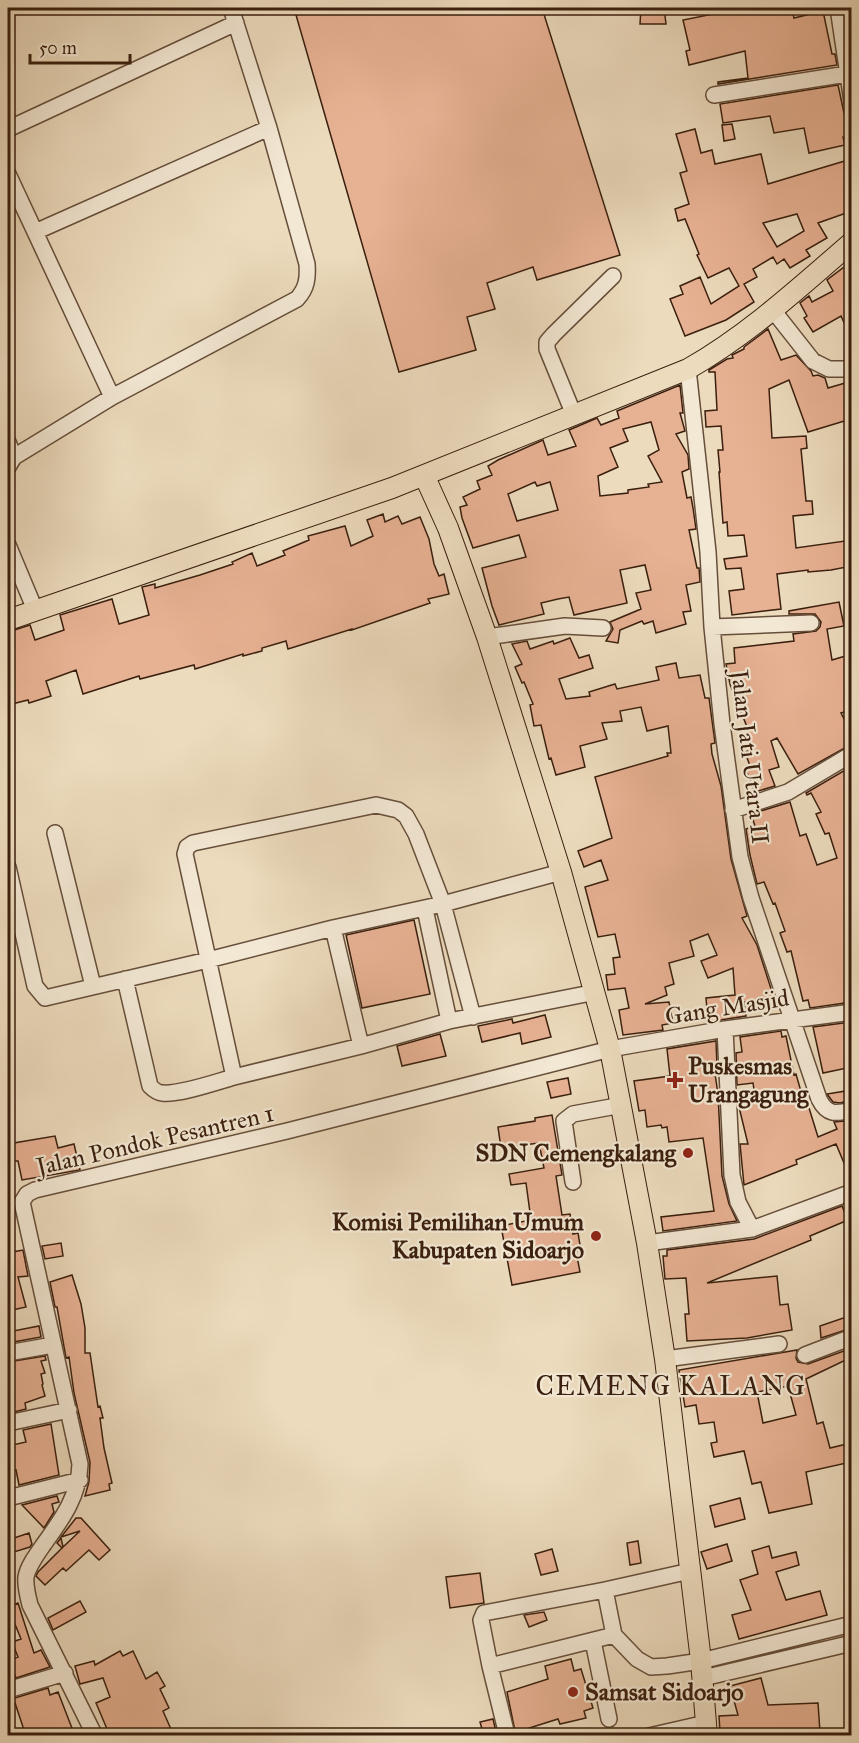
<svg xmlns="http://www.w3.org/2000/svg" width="859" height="1743" viewBox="0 0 859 1743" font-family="'IM FELL Great Primer',serif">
  <rect width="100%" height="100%" fill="#ecdbbd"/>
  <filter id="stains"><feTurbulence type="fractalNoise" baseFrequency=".00333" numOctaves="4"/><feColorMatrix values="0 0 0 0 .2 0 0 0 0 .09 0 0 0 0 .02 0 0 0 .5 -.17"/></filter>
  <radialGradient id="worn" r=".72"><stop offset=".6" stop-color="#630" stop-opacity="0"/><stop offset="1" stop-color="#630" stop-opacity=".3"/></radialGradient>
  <path fill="#e7b193" stroke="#3a1f0e" stroke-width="1.5" fill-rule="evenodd" d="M294,8H542L620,255L537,280L533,267L487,283L495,309L467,317L476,350L399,372Z
    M641,8H664L666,24H640Z
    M743,8H792L794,18L823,11L832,54H835L837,65L718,84V82L748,78L745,51L689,65L686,51L690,50L683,20Z
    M838,85L849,136L843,137L845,145L809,153L804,128L774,133L770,116L723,123L720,104Z
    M732,124L735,139L724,141L722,125Z
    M695,129L701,153L712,150L715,164L761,154L768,184L848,160L852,175L847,176L852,187V211L818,223L827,238L806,250L810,256L790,268L784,259L777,264L773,257L753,269L757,277L744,284L754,302L726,320L685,336L670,299L683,294L680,286L700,277L711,304L739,286L729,268L708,278L697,255L699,254L685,219L678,221L675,209L689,204L680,173L687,171L676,134ZM797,214L804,231L777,247L763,223Z
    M852,261V340L841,316L813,332L804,318L807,316L800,303L809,296L812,302L833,291L827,280Z
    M768,329L781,360L796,355L811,371L813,376L818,375L825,378L828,388L852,381V404L847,406L851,419L808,432L789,380L769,389L772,438L806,436L807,448L801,449L806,501H812L813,514L793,516L796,548L852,540V566L831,570L808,572V570L777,574L781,609L732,615L729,591L744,589L741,568L726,569L724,559L747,556L744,535L728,536L727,522L723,523L719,472H720L718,450H723L721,426L706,427L705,411L717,410L715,372H709V370L727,359L733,358L732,355L744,349V347Z
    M680,385L683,413H680L685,431L676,434L688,455L689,469L682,472L687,498L691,497L693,508L696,529L689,530L697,568H699L700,582L686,585L691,611L683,612L686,624L656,633L653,621L644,624L642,621L620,630L618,643L606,641L613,629L610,622L641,609L636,593L651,590L645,565L620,570L627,603L574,615L569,597L558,599L541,603L544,614L499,625L492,606L482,568L526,557L519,535L473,548L462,518L460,507L467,505L463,497L480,489L477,481L492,475L488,466L498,460L543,440L548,455L576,446L569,430L597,418L601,425L619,418L617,411ZM651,422L659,450L648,456L662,482L648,484L649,487L628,490V493L600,496L598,476L618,467L610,448L628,441L623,429ZM535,482L537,486L550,482L558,510L517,521L508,494Z
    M383,514L385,522L398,516L402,524L420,517L429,539L434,564L439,576L444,574L449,594L428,599L430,603L352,630V629L288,649L286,641L262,648V651L243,656V654L195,669L194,665L140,679L139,676L83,694L76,670L46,681L51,696L29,703L28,700L8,705V632L30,625L35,640L64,630L60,615L112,599L119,624L149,615L142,587L155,584V588L200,575L233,564L232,562L252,553L257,566L285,555L283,551L309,540L308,536L345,526L351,546L373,536L367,520Z
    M839,602L844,626L827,629L832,660L852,654V691L846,693L851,710L841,713L852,734V744L798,774L777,738L771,741L779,767L769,770L775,786L755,792L745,768L750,766L745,752L751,750L745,728L747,727L730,684L726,664L735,663L734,648L794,641L793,634L816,631L820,627L821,622L815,614H789V611Z
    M570,638L579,658L589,655L593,668L559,679L566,699L590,696L589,692L615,684L617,689L659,680L656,667L676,663L679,678L700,675L705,698H709L715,743L711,744L712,754L721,786L731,859L747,916L742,918L757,945L773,995L774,1000L744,1002L746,1016L708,1022L706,998L735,995L733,968L708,978L701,961L717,955L708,934L690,941L694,956L669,963L674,984L665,987L667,995L645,1004L669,1002L673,1023L662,1025L663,1030L623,1035L619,1010L629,1008L625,988L608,990L606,975L615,974L613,958L620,957L615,934L598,937L585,887L608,880L601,860L584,867L578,851L612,838L595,777L668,756L667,753H671L668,726L647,731L641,707L620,711L622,721L602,723L607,739L580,746L585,767L556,775L551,758L549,759L541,725L534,726L530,705L533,704L524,682L522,683L515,667L522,664L512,644L527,641L530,649L553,641L554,644Z
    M852,766V1002L810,1008L808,1000L803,1001L791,951L787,952L780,933L785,931L775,903L773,904L764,882L757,884L750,855L746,829L755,826L751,814L790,802L800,836L806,834L817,865L837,858L829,833L825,834L816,814L821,812L811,793L807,795L806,793Z
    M414,920L430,994L362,1008L346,935Z
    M545,1015L551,1037L522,1044L520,1033L482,1042L478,1026L512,1019L513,1023Z
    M851,1022L852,1067L823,1073L813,1027Z
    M781,1031L782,1037L786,1036L794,1075L796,1074L802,1095H805L818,1137L837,1129L834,1122L845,1121L848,1129L852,1128V1182L836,1144L796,1160L797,1164L744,1185L740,1144H748L739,1107L756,1103L753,1083L737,1085L736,1053L742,1052L740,1037Z
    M440,1034L446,1056L402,1066L397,1046Z
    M716,1041L717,1066L714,1067L718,1094L722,1176L729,1204L737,1221L663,1231L661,1217L714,1211L703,1138L669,1142L667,1127L662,1128L661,1125L647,1127L645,1110L639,1111L634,1081L670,1076L667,1049Z
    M568,1078L571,1094L551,1098L547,1082Z
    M852,1090V1100L840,1103L833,1102L827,1094Z
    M552,1115L562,1175L556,1176L562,1215L570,1214L573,1234L578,1233L581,1251H576L580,1272L512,1285L501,1226L531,1220L526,1183L511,1185L509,1174L544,1168L539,1143L501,1148L498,1127L535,1121V1118Z
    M55,1136L58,1148L74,1144L80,1170L22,1180L18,1161H8V1144Z
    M842,1206L848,1220L810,1236L811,1240L707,1283L777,1276L780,1305L788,1304L792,1330L747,1338L687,1341L685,1314H689L686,1278L665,1279L663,1256H667V1250L754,1239Z
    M61,1243L63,1256L45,1259L42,1246Z
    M8,1249H12V1252L23,1250L28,1276L18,1277L26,1307L8,1311Z
    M72,1275L81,1304L85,1328V1353H90L98,1407L100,1406L103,1418H100L104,1448L112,1483L109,1484L110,1490L85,1496L89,1482L90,1462L74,1393L69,1357L66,1358L57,1307H55L50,1282Z
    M852,1315V1328L821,1338L820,1326Z
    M39,1326L41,1337L8,1343V1332Z
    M852,1348V1357L806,1379L817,1424L823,1422L830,1448L847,1444L851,1462L806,1472L812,1504L769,1513L761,1482L752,1484L744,1451L714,1457L711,1443L717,1442L714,1422L699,1424L696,1405L685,1407L679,1370L797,1350L796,1358L798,1362L808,1364ZM788,1386L796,1415L763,1423L757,1392Z
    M45,1356L46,1360L41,1361L45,1373L41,1374L43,1384L42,1385L45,1396L25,1403L26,1409L10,1413L8,1399V1362Z
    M51,1424L59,1475L19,1485L16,1470L8,1472V1446L26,1442L23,1430Z
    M57,1496L59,1502L52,1504L54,1512L44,1528L22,1505Z
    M740,1498L745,1519L715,1527L710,1506Z
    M76,1518H81L110,1550L99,1560L89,1550L66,1571L63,1568L45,1585L36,1576L38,1572L62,1548L57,1543L61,1538L63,1547L80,1531L61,1537Z
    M29,1533L32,1544L30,1547L14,1552L8,1545V1540Z
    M638,1541L641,1563L630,1565L627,1543Z
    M727,1544L732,1561L707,1569L701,1552Z
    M769,1546L772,1558L796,1552L799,1565L776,1572L786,1600L820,1591L827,1615L739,1639L732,1615L751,1610L740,1580L758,1574L752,1551Z
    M552,1549L558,1571L541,1575L535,1554Z
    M480,1573L484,1603L450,1608L446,1577Z
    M80,1601L86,1612L53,1630L48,1618Z
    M18,1603L34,1653L41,1650L50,1667L16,1678L9,1660L18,1657L12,1642L21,1639L8,1607Z
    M544,1612L547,1620L529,1627L524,1615Z
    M120,1651L123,1656L133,1651L146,1679L157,1672L165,1686L160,1689L169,1708L163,1711L174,1736H110L96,1703L110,1697L103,1678L80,1684L75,1666L94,1661L95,1665Z
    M571,1659L574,1671L581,1669L593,1708L584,1711L586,1718L560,1724L558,1719L523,1730L525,1736H516L507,1692L548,1679L545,1666Z
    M761,1678L768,1705L818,1703L820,1732L753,1736L752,1730L720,1732L719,1716L738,1715L730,1686Z
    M48,1688L50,1695L58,1692L75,1736H26L15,1703L8,1705V1700Z
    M493,1719L497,1736H484L480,1722Z"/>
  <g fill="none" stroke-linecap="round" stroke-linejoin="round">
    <defs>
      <path id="minor" d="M838,8L852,102
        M714,95L847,74
        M8,129L236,23
        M8,174L112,397
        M35,232L269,128
        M772,309L813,361L829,369H852
        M688,369L708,552L712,627L722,724L740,857L751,898L819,1099C827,1115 835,1114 852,1110
        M574,415L547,349V342L554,334L613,276
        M8,442L14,457
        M8,467L14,457L112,397L297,299C307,288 308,278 307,264L269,128L231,8
        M8,545L36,612
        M712,627L811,623
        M487,637L565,626L603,628
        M733,810L788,792L852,754
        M55,833L93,986
        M8,867L35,986L45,998L208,960L333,928L443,904L561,872
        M425,909L449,1021
        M333,928L361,1046L449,1021L596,992
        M125,979L150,1086C153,1089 157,1093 162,1093C179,1095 216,1082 234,1077
        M725,1029L732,1175L738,1202L752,1229
        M361,1046L234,1077L185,854L187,847L193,843L376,805L398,810L406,816L416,834L443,904L473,1017
        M573,1182L564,1121L573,1114L622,1105
        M647,1243L752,1229L852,1192
        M8,1353L53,1345
        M805,1355L852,1337
        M665,1359L779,1344
        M8,1423L69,1410
        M8,1498L80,1480
        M605,1590L690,1571
        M593,1641L609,1719
        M490,1666L614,1635L637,1659L651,1667L667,1666L701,1661L852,1624
        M703,1678L852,1643
        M8,1690L65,1673
        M507,1735L490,1666L481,1620L484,1613L605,1590L614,1635
        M95,1736L30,1605C28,1597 25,1586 26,1577C28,1566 37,1554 44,1544C62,1519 79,1496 80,1464L22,1202L27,1194L35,1190L287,1131L610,1049L725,1029L852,1012
        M649,1736L706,1723"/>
      <path id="major" d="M424,475L448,528L487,637L561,872L610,1049L647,1243L665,1359L701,1661L707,1736
        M8,620L392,488L688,369C748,335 800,287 852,242"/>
    </defs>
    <use href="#minor" stroke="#664e3a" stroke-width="18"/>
    <use href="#major" stroke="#3a1f0e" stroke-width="22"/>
    <use href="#minor" stroke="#f3e8d4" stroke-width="15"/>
    <use href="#major" stroke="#ecdbbd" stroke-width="20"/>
  </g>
  <g fill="#8f2418" stroke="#f3e8d4" stroke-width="2">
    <path d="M672 1071h6v6h6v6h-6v6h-6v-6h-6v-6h6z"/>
    <circle cx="688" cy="1153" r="6"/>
    <circle cx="596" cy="1236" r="6"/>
    <circle cx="573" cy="1692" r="6"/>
  </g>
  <g text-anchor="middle" stroke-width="4.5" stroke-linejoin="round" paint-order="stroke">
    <g font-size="24" fill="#3a1f0e" stroke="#f3e8d4">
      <text transform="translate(750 757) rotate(83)" y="8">Jalan Jati Utara II</text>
      <text transform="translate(727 1007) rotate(-9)" y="8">Gang Masjid</text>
      <text transform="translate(155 1140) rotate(-13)" y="8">Jalan Pondok Pesantren 1</text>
    </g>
    <g font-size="24" font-weight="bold" fill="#3a1f0e" stroke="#f3e8d4" text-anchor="start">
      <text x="688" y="1074">Puskesmas<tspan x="688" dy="28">Urangagung</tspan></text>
      <text x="676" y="1161" text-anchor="end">SDN Cemengkalang</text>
      <text x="584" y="1230" text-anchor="end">Komisi Pemilihan Umum<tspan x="584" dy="28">Kabupaten Sidoarjo</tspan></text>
      <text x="585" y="1700">Samsat Sidoarjo</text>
    </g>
    <g font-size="27" letter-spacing="1.5" fill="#3a1f0e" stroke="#f3e8d4">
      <text x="671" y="1395">CEMENG KALANG</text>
    </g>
  </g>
  <rect width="859" height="1743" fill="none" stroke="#ecdbbd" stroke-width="30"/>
  <rect x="9" y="9" width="841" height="1725" fill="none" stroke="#3a1f0e" stroke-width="3"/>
  <rect x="15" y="15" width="829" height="1713" fill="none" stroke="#3a1f0e" stroke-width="1.5"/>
  <path d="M30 54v9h100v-9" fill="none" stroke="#3a1f0e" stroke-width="3"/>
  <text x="39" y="54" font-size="18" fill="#3a1f0e" stroke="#f3e8d4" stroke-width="4.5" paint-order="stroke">50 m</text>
  <rect width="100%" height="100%" filter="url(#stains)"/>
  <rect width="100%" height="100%" fill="url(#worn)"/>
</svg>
